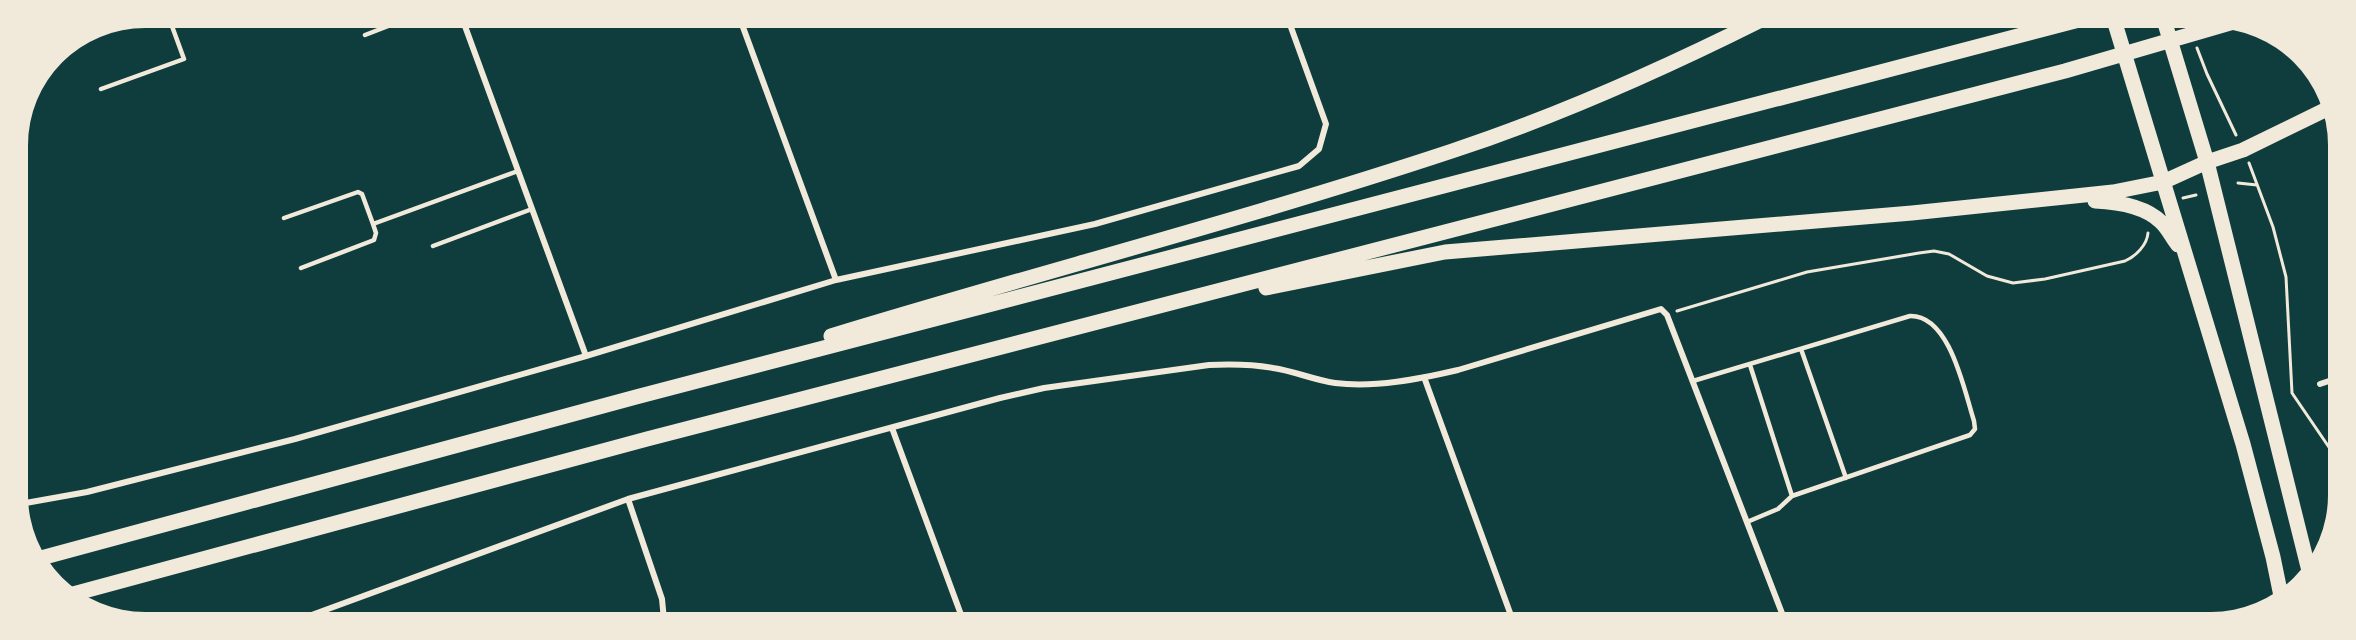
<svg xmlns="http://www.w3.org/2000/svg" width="2356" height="640" viewBox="0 0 2356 640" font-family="'DM Sans',sans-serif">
  <rect width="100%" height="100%" fill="#0f3d3e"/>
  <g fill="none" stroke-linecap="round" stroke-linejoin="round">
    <path stroke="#f1e9da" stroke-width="3" d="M2197,48L2207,74L2236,135
      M2249,163L2273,227L2286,277L2292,393L2335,456
      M2238,183L2257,185
      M2183,198L2196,195
      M1677,311L1807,272L1919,253L1934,251L1949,254L1987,276L2013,283L2045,279L2125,261C2136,256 2147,245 2148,233"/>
    <path stroke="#f1e9da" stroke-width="4.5" d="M365,35L409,18
      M101,89L184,59L169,18
      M284,218L358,192L362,194L373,224
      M433,246L532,209
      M301,268L374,240L376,233L373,224L518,171
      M1801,349L1846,478
      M1750,365L1792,496
      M1693,381L1910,316C1950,315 1964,390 1974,421L1975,429L1970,435L1792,496L1778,509L1747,522"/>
    <path stroke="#f1e9da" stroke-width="6" d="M462,18L586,356
      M740,19L836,280
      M1424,377L1513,621
      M2320,384L2335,379
      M892,428L963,620
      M628,499L662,599L664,620
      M20,504L87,492L295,439L586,356L836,280L1095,224L1299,166L1319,149L1326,124L1288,19
      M298,620L628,499L1000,398L1044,388L1209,365C1230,364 1251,364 1273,368C1294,371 1314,380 1335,383C1375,388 1419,379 1458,370L1661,309L1667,315L1785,621"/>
    <path stroke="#f1e9da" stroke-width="15" d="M2114,20L2243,444L2273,557L2281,596
      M2164,20L2207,162L2308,567
      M2095,201C2117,202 2145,206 2161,222C2168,228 2172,238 2178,245
      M1266,288L1445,252L1912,213L2113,192L2163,182L2207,162L2243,150L2329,108
      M831,336C1037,273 1247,219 1452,151C1558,116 1661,70 1761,20
      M41,558L636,397L2079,20
      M73,594L647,439L2065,71L2237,21"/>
  </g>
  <path d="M0 0H2356V640H0ZM145 28H2211A117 117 0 0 1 2328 145V495A117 117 0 0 1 2211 612H145A117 117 0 0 1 28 495V145A117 117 0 0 1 145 28Z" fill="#f1e9da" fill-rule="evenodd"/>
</svg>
